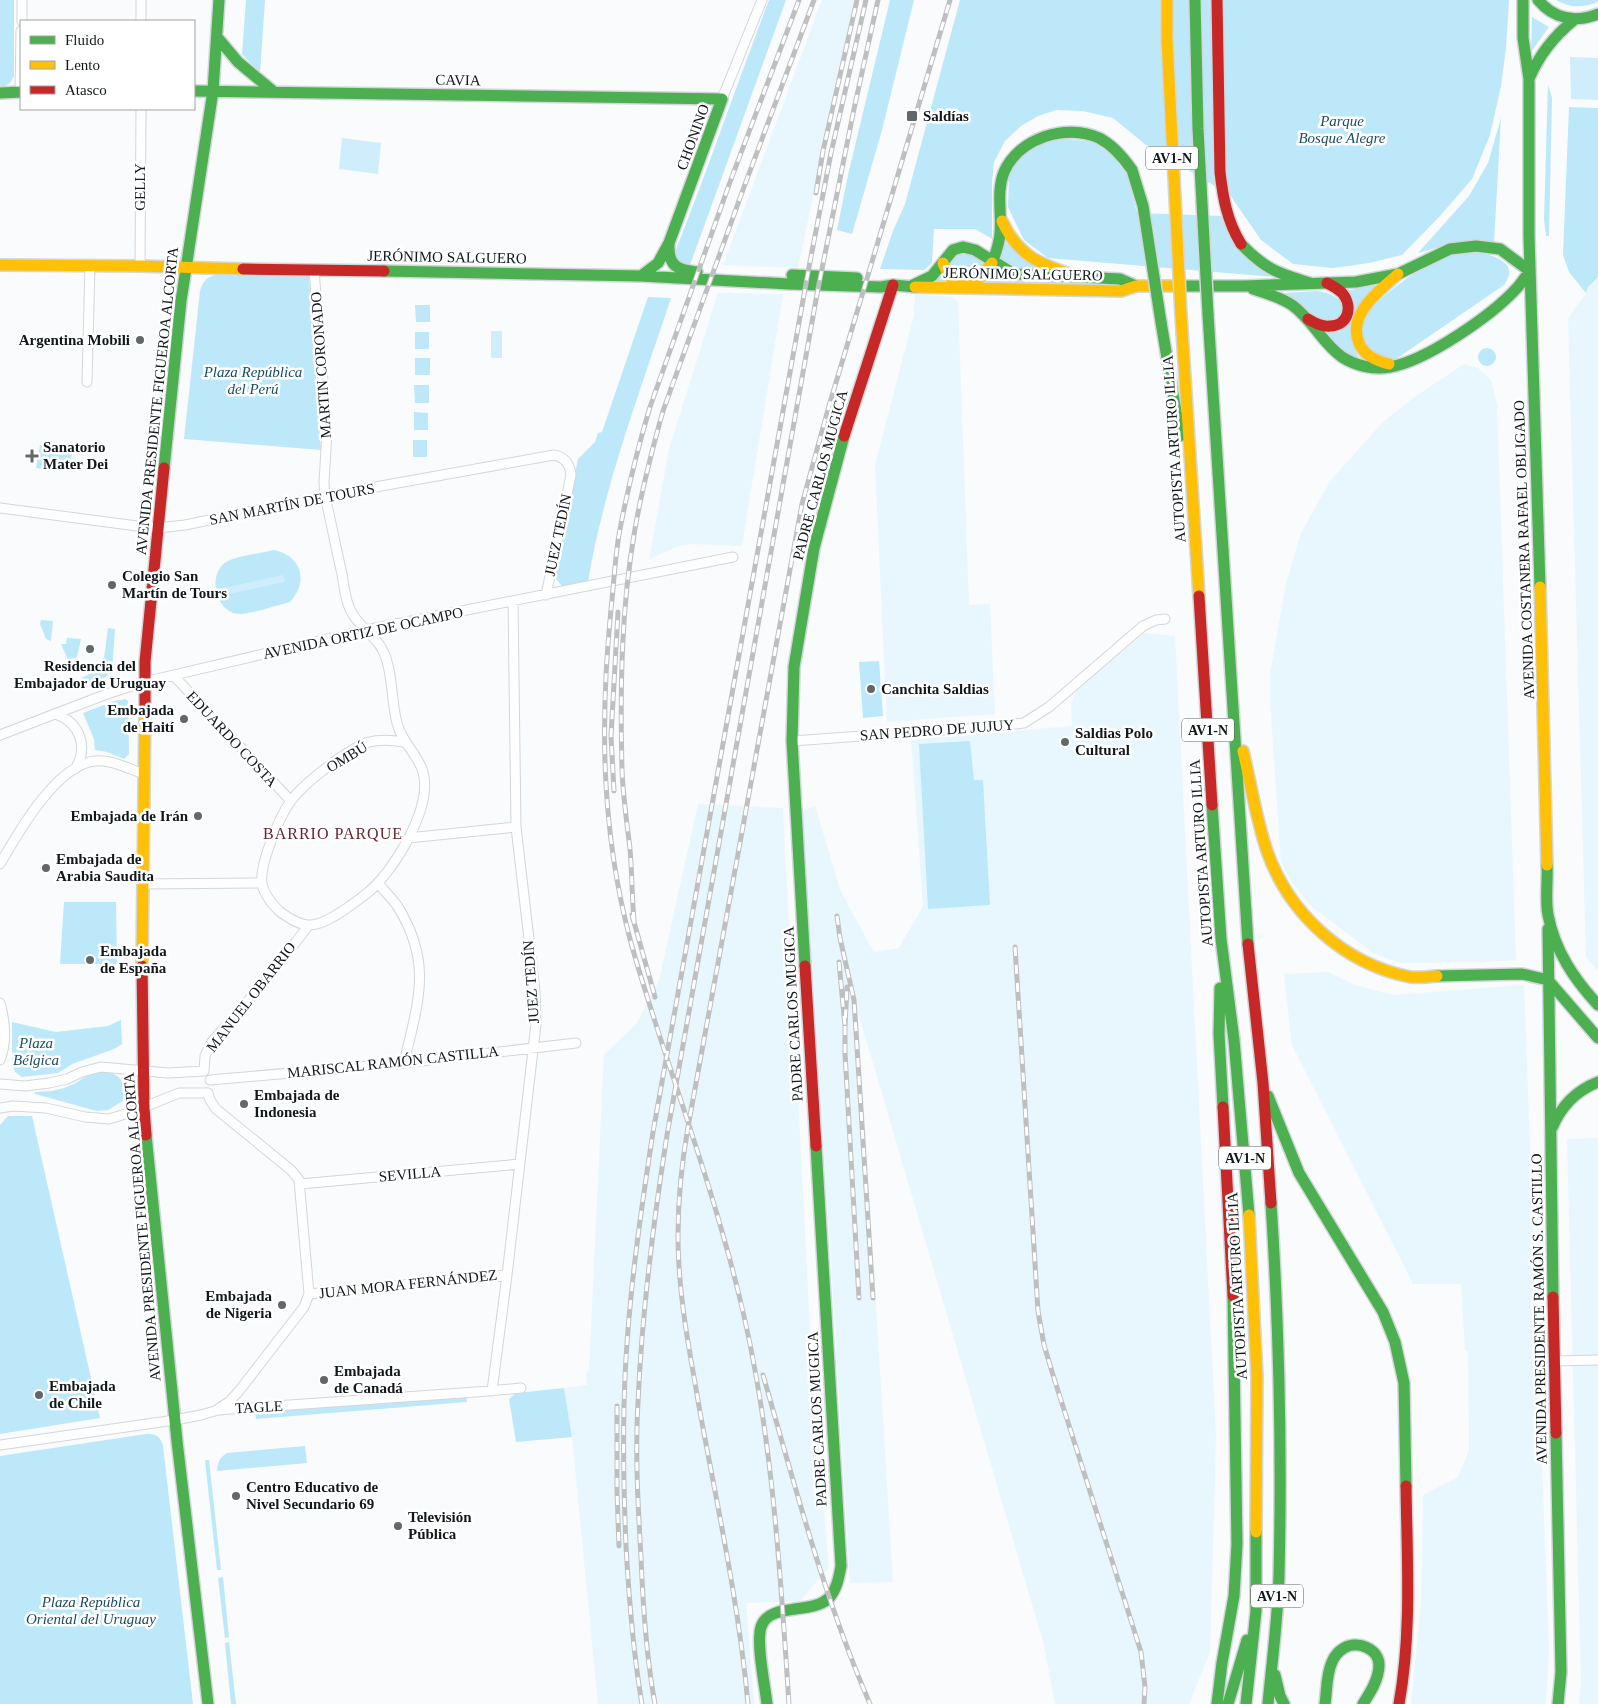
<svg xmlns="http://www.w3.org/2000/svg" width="1598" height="1704" viewBox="0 0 1598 1704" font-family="Georgia,serif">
  <rect width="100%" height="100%" fill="#f9fbfd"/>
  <path fill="#e8f7fe" d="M822,0H854L798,268L723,265Z
    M1598,277V971L1586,957L1568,318L1586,293L1588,287Z
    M718,293L783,294L742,546L694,544L682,545L660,554L649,560L669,449Z
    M915,294L954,297L958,303L969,605L990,604L995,714L887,722L875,465L914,315Z
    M1464,364L1478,368L1491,380L1497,405L1516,960L1489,962L1400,963L1373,953L1312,907L1293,884L1281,862L1270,700V674L1286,583L1301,533L1331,480L1383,422L1413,398Z
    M1144,633L1175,636L1216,1437L1210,1652L1189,1704H1055L1044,1645L858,1012L893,1582L850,1583L834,1309L801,812L815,806L841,892L874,952L899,948L923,906L911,740L1072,726L1071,703L1075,693L1080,687Z
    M698,804L783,808L813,1386L829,1568L800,1601L746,1603L754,1704H598L572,1437L564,1388L587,1385L586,1372L589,1371L604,1055L637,1023L659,981Z
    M1328,972L1355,985L1393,995L1524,985L1549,1650L1546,1704H1411L1421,1604L1423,1495L1458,1477L1469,1450L1468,1351L1465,1350L1461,1284H1413L1292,1045L1284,974Z
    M1598,1138V1704H1579L1581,1682L1567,1139Z"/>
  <path fill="#bce8fa" d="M0,0H14V76L10,83L0,89Z
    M246,0H265L260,73L242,54Z
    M769,0H786L690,265L685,266L675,258V252C708,169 737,84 769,0Z
    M890,0H914L882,130L852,234L837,230L848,175Z
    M960,0H1509L1506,48L1501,86L1490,135L1472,179L1440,216L1402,255L1369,263L1333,268L1293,264L1261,240L1230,195L1146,145L1113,118L1083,111L1056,110L1038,116L1021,126L1005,141L994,162L992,183V239L975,229H934L932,263L924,270L880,269L893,231L905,204Z
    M1556,0H1598V2C1583,8 1570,8 1556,0Z
    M1532,17L1549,27L1531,52Z
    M1548,85L1552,98L1549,236H1546L1544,219Z
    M1569,107L1598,108V277L1588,287L1586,293L1569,272L1563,255Z
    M1501,118L1494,242C1467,237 1444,246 1418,253L1469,196L1488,163Z
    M1058,138L1094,142L1114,157L1128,177L1137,213L1222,216L1276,277L1048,258L1024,240L1008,207L1009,176L1021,154Z
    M1000,239L1028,257L1136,286L916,284L958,248L991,262Z
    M1471,251C1489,254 1522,261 1504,285L1396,359C1378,360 1374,353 1362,342C1361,336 1359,328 1361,323C1367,304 1426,263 1445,256C1452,253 1463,253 1471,251Z
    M215,275L309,277L321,450L184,439L200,291C203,282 205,278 215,275Z
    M1381,284L1367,296L1354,347L1358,356L1365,363L1344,353L1325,333L1339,332L1346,327V291Z
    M1317,291C1330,293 1336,295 1344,306L1340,320C1336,321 1331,323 1328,322C1316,321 1296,301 1285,293Z
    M648,297L671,298C640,392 604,485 588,582L562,586L556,579L555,574L578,459L595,442L598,433L602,432Z
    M415,305H430V322H416Z
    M415,332H429V349H415Z
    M1478 357a9 9 0 1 1 18 0a9 9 0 1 1-18 0Z
    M415,358H430V375H415Z
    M414,385H429V403H415Z
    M414,412L428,413V430H414Z
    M413,440H427V457H413Z
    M40,445L73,450L68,471L43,467V469L36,468Z
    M274,550C302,556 309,582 290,602C278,605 251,614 240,614C215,614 206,572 228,561C239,556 261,553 274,550Z
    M41,620L53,621L51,641L46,639L40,624Z
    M108,628L115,629L112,671L104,678L78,688L75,681C109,667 103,660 108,628Z
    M67,638L81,639L77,657L68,660L61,644H66Z
    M879,661L883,716L863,718L859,662Z
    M126,699L128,701L129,754L124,759L107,752L95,750L94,739L83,713L114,701Z
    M970,741L974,780H983L990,905L928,909L919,744Z
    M64,902H116L117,964H60Z
    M121,1020L122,1044L114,1049L72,1064L58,1073L22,1077L15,1072L12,1064V1022L56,1032L108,1026Z
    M106,1071C121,1075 129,1085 123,1101L108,1110L97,1111L35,1094V1092L52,1091L64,1088L74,1084L93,1072Z
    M8,1116H32L100,1418L0,1434V1125Z
    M564,1388L572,1437L516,1442L509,1399L516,1393Z
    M466,1395L467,1402L256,1419L255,1412Z
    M146,1434C155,1433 161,1437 163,1446L193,1704H0V1456Z
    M305,1446L307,1463L217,1471C218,1462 219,1458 227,1453Z
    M205,1460H209L221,1570H217Z
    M223,1577L229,1637L225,1638L218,1578Z
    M229,1642L236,1704H231L225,1643Z"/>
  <path fill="#cfedfa" d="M1570,57L1598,58V100L1571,99Z
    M342,138L381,143L378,174L339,169Z
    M491,331H502V358H491Z
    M283,575L285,582L224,595L223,588Z"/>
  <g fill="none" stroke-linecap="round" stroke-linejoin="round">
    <defs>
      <path id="street" d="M22,21V0
        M141,21V0
        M20,92L21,31
        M722,99L762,0
        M140,266L141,109
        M314,270L327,431L324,483L325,496C331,522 336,548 342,574C344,586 345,599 350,609C357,626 374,634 382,649C393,669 391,701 397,723C401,742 418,754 423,772C433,808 393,873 366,894C353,904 324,927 307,925C297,924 287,917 279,911C272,904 264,894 262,884C259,865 279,818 290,802C304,783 346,750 369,742C381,739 392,740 404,742
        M87,382L90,265
        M0,508L137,526L158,528L185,525L325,496L554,455C565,457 570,465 571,475L546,595
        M174,676L291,801
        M56,714C80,723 89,747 75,769
        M0,735L107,694L144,682L366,630L733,557
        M792,741L987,727L1024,723L1049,707L1143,626L1156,620L1165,619
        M408,838L516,827
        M0,864C18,833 56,765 95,761C111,759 129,769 144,774
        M378,883C384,891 392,898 398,907C433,964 418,1002 404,1063
        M144,884L262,883
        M0,1003C5,1021 7,1042 0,1060
        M204,1071L205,1056L211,1043L269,977L308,926
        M210,1080L404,1063L576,1043
        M0,1084L25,1086L49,1083L67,1079L82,1072L101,1067L168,1073L204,1071
        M208,1093L210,1100L216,1109L291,1170L299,1180L309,1294L304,1307L239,1391L229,1402L218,1409
        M0,1108L13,1106L46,1108L85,1117L109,1119L132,1112L179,1093H208
        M300,1184L520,1164
        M309,1294L507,1275
        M1554,1361L1598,1360
        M492,1391L507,1275L536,1024L535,991L516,827L513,602
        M0,1445L175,1420L201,1415L218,1410L476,1392L521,1388"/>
      <path id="fast" d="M1523,0V38L1529,79V236L1540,587
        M1538,0C1554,19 1575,23 1598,14
        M217,37L238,62L274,92
        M1529,79C1539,55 1554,36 1574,20
        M194,91L722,99L669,243L658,263L641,276
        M0,93L21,92
        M669,244C668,266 677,270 697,272
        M1241,244C1265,269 1277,273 1310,283
        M992,263C996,253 999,244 1000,234C1002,213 996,192 1004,172C1019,138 1066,123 1099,138C1113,145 1123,157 1132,170
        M384,271L641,276L789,284L881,287L893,285L915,287
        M792,275L857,278
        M913,285L932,276L953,250L963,247L975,250L1014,274L1120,279L1136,286
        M1175,286H1245L1356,282L1398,274L1450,249L1476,246L1500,249L1530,271
        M1253,289C1266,293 1280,297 1292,305C1312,319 1322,343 1342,357C1356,366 1374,370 1390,367C1426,361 1491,316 1516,289C1521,284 1525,277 1530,271
        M1208,314L1248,944
        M1161,322L1180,436
        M164,468L181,301L213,91L219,0
        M1212,805L1221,939L1234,1040L1249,1215
        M1547,865C1548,881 1545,899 1548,915C1555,951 1574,979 1598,1005
        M1548,929L1553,1297
        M805,966L792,741L794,667L814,548L844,436
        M1437,976L1522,974L1548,980
        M1548,980L1598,1038
        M1220,988L1219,1034L1223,1107
        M1268,1096L1299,1173L1383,1312L1395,1342L1404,1383L1406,1486
        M1552,1128C1561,1106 1575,1091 1598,1082
        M146,1135L177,1441L208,1704
        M1556,1433L1561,1672L1558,1704
        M1275,1675L1280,1696L1284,1704
        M767,1704C765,1685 756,1644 761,1627C769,1602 812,1615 829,1598C837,1589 839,1577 841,1566L816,1146
        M1217,1704L1222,1663L1234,1596L1237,1544L1233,1296
        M1228,1704L1247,1640
        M1246,1704L1256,1611V1532
        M1268,1704C1272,1661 1278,1618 1279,1575C1282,1451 1279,1327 1271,1203
        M1325,1704C1327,1691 1326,1675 1332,1662C1334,1657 1339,1651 1344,1648C1358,1640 1379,1649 1379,1665C1379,1679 1370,1693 1363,1704"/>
      <path id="slow" d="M1002,221C1018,256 1041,265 1076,276
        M943,263C947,274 953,282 964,287L978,280L992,263
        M0,265L140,266L243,269
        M915,287L1121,291L1136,286H1175
        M1181,315L1199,596
        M1389,364C1376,361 1364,355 1359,343C1347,314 1379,291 1398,274
        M1540,587L1547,865
        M1243,751C1251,784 1256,819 1267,851C1289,914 1344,964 1410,977C1419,978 1428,977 1437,976
        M142,966L145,706
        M1249,1215L1257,1377L1256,1532"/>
      <path id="jam" d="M1217,0L1220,172C1223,198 1227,221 1241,244
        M243,269L384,271
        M1308,319C1315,323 1322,327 1330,326C1348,326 1353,307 1343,294C1339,289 1333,286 1327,283
        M844,436L893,285
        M1199,596L1212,805
        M145,706V662L164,468
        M1248,944L1263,1083L1271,1203
        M142,966L144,1108L146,1135
        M805,966L816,1146
        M1223,1107L1233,1296
        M1553,1297L1556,1433
        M1399,1704C1412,1632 1407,1558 1406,1486"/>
    </defs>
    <use href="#street" stroke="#d2d7da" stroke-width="11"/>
    <use href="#fast" stroke="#d2d7da" stroke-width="14"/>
    <use href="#slow" stroke="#d2d7da" stroke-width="14"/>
    <use href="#jam" stroke="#d2d7da" stroke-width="14"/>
    <use href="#street" stroke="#fefeff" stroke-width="9"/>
    <use href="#fast" stroke="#4caf50" stroke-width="11"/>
    <use href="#slow" stroke="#ffc107" stroke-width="11"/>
    <use href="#jam" stroke="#c62828" stroke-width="11"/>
    <defs>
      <path id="rail" d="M816,193L823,151L857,0
        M614,791L611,736L618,612
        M632,915L655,997
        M837,916L840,938L854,1000L873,1298
        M634,921C632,897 632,873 630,849C627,823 623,797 622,770C620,690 621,608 635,529C642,489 652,450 663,411L744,187L814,0
        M1015,947L1038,1311L1044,1345L1053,1375L1141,1652L1145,1687L1144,1704
        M839,962L845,1026L847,987
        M845,1026V1053L859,1298
        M763,1375C795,1486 824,1598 870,1704
        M617,1406V1492L619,1546
        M642,1704C633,1652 629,1599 626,1546C624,1500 623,1453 624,1406C626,1314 639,1223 653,1132L809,267L831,153L866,0
        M655,1704C646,1656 643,1606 641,1557C638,1506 635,1454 638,1402C642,1312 653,1224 667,1135L817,294L854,109L878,0
        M748,1704C739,1606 718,1509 700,1412C692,1364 682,1316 679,1266C676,1220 680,1173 688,1127L802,504L829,406L950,0
        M789,1704C780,1567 772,1428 739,1295C717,1205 686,1117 657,1028C648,999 638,969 630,939C601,829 600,721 611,609C614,583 615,555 620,529C628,488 638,447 650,407L730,182L799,0"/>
    </defs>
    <use href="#rail" stroke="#bebfc0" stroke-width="5"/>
    <use href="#rail" stroke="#fff" stroke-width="3" stroke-dasharray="9" stroke-linecap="butt"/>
    <defs>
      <path id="fast-bridge" d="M1195,0L1198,129L1208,314
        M1132,170L1143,206L1161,322"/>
      <path id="slow-bridge" d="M1167,0V40L1181,315"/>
    </defs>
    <use href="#fast-bridge" stroke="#d2d7da" stroke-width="14" stroke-linecap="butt"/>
    <use href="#slow-bridge" stroke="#d2d7da" stroke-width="14" stroke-linecap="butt"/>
    <use href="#fast-bridge" stroke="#4caf50" stroke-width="11"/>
    <use href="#slow-bridge" stroke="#ffc107" stroke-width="11"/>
  </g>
  <g fill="#62676a" stroke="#fff" stroke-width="2">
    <rect x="906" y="110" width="12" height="12" rx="2.5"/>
    <circle cx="140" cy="340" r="5"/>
    <path d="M29.5 448.5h5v5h5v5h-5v5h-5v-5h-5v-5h5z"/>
    <circle cx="112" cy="585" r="5"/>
    <circle cx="90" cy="649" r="5"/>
    <circle cx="871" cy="689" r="5"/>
    <circle cx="184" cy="719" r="5"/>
    <circle cx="1065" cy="742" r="5"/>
    <circle cx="198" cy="816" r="5"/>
    <circle cx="46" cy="868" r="5"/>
    <circle cx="90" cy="960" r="5"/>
    <circle cx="244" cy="1104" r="5"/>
    <circle cx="282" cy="1305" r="5"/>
    <circle cx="324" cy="1380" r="5"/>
    <circle cx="39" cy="1395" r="5"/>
    <circle cx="236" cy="1496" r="5"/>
    <circle cx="398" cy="1526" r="5"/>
  </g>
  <g text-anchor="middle" stroke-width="5" stroke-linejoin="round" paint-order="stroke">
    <g fill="#fff" stroke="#585d5f" stroke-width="1">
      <rect x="1146" y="146.5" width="52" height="23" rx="4"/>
      <rect x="1182" y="718.5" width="52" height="23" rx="4"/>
      <rect x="1219" y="1146.5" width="52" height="23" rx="4"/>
      <rect x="1251" y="1584.5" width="52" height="23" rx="4"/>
    </g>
    <g font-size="14" font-weight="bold" fill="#10181b">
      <text x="1172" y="163">AV1-N</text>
      <text x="1208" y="735">AV1-N</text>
      <text x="1245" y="1163">AV1-N</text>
      <text x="1277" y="1601">AV1-N</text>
    </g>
    <g font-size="15" fill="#10181b" stroke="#fff">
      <text transform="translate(458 80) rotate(1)" y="5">CAVIA</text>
      <text transform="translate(693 137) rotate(-70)" y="5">CHONINO</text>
      <text transform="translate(140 187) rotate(-90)" y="5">GELLY</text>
      <text transform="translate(447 257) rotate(1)" y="5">JERÓNIMO SALGUERO</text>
      <text transform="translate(1023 274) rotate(1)" y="5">JERÓNIMO SALGUERO</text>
      <text transform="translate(321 365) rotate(-94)" y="5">MARTIN CORONADO</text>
      <text transform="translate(157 401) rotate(-84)" y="5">AVENIDA PRESIDENTE FIGUEROA ALCORTA</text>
      <text transform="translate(1174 449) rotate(-94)" y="5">AUTOPISTA ARTURO ILLIA</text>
      <text transform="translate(820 475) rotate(-75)" y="5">PADRE CARLOS MUGICA</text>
      <text transform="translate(292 504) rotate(-11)" y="5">SAN MARTÍN DE TOURS</text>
      <text transform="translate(558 535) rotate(-78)" y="5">JUEZ TEDÍN</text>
      <text transform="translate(1524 550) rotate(-92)" y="5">AVENIDA COSTANERA RAFAEL OBLIGADO</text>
      <text transform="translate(363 633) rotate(-12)" y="5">AVENIDA ORTIZ DE OCAMPO</text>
      <text transform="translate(937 730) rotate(-4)" y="5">SAN PEDRO DE JUJUY</text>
      <text transform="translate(232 739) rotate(47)" y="5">EDUARDO COSTA</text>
      <text transform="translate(347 757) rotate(-31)" y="5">OMBÚ</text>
      <text transform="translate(1201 853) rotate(-94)" y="5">AUTOPISTA ARTURO ILLIA</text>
      <text transform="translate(531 982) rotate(-94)" y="5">JUEZ TEDÍN</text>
      <text transform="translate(251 997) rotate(-52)" y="5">MANUEL OBARRIO</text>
      <text transform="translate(793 1014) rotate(-93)" y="5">PADRE CARLOS MUGICA</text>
      <text transform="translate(393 1062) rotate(-6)" y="5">MARISCAL RAMÓN CASTILLA</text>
      <text transform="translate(410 1174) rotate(-5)" y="5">SEVILLA</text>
      <text transform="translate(142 1227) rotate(-95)" y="5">AVENIDA PRESIDENTE FIGUEROA ALCORTA</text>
      <text transform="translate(408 1284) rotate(-6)" y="5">JUAN MORA FERNÁNDEZ</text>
      <text transform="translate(1237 1286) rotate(-93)" y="5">AUTOPISTA ARTURO ILLIA</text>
      <text transform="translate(1539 1309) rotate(-91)" y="5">AVENIDA PRESIDENTE RAMÓN S. CASTILLO</text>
      <text transform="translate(259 1407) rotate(-3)" y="5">TAGLE</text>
      <text transform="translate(817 1419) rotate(-93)" y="5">PADRE CARLOS MUGICA</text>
    </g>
    <g font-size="15" font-weight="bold" fill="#10181b" stroke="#fff" text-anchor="start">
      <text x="923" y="121">Saldías</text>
      <text x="130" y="345" text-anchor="end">Argentina Mobili</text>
      <text x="43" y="452">Sanatorio<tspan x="43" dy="17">Mater Dei</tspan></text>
      <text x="122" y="581">Colegio San<tspan x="122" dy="17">Martín de Tours</tspan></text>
      <text x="90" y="671" text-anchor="middle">Residencia del<tspan x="90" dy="17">Embajador de Uruguay</tspan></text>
      <text x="881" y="694">Canchita Saldias</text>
      <text x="174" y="715" text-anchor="end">Embajada<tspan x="174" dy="17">de Haití</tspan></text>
      <text x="1075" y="738">Saldias Polo<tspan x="1075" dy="17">Cultural</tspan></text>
      <text x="188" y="821" text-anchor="end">Embajada de Irán</text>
      <text x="56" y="864">Embajada de<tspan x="56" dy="17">Arabia Saudita</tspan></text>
      <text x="100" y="956">Embajada<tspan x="100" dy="17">de España</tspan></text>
      <text x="254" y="1100">Embajada de<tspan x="254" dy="17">Indonesia</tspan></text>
      <text x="272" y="1301" text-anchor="end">Embajada<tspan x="272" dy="17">de Nigeria</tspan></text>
      <text x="334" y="1376">Embajada<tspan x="334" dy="17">de Canadá</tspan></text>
      <text x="49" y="1391">Embajada<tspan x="49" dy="17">de Chile</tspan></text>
      <text x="246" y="1492">Centro Educativo de<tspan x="246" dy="17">Nivel Secundario 69</tspan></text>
      <text x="408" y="1522">Televisión<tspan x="408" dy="17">Pública</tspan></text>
    </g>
    <g font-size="15" font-style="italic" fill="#194d5f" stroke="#fff">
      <text x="1342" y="126">Parque<tspan x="1342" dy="17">Bosque Alegre</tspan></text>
      <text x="253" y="377">Plaza República<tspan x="253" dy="17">del Perú</tspan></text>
      <text x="36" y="1048">Plaza<tspan x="36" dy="17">Bélgica</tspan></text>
      <text x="91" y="1607">Plaza República<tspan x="91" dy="17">Oriental del Uruguay</tspan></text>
    </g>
    <g font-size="16" letter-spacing="1" fill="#69232c" stroke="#fff">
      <text x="333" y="839">BARRIO PARQUE</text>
    </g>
  </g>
  <rect x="20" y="20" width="175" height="90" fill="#ffffff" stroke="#9fa3a4"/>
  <rect x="30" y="36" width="25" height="8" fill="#4caf50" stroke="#9fa3a4"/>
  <text x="65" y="45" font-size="15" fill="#10181b">Fluido</text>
  <rect x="30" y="61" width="25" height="8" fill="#ffc107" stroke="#9fa3a4"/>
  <text x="65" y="70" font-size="15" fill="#10181b">Lento</text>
  <rect x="30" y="86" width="25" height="8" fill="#c62828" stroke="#9fa3a4"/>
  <text x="65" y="95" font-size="15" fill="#10181b">Atasco</text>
</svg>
